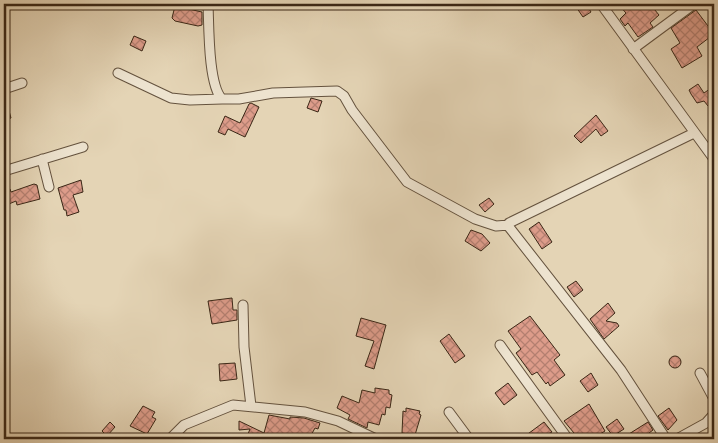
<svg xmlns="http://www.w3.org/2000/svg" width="718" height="443" viewBox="0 0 718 443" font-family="'Sorts Mill Goudy',serif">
  <defs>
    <pattern id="building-cross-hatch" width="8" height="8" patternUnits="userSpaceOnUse" patternTransform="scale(1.25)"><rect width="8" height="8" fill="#dd9c8a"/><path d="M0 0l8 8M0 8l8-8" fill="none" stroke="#b47f70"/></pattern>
  </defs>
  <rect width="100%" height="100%" fill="#e4d4b5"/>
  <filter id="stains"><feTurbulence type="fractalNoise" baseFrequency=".004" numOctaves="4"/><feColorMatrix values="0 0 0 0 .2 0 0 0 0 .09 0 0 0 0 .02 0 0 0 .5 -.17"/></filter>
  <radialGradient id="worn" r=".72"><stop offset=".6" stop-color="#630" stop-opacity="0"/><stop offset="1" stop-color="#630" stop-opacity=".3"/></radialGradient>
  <path fill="url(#building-cross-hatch)" stroke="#3a2716" d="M574,4H586L591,12L583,17Z
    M618,4H650L659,15L650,23L653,27L638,37L628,23L625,26L620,19L626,13Z
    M175,6L202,12V25L198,26L175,21L172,18Z
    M696,10L714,34L697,47L702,56L682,68L671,49L680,43L671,28Z
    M134,36L146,41L142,51L130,45Z
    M698,84L704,93L714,86V101L708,106L704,101L697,103L691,94L689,90Z
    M311,98L322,101L318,112L307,108Z
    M4,100H6L11,118L4,120Z
    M251,103L259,107L245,137L228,129L225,135L218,132L225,116L240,123L249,104Z
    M596,115L608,131L601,136L596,129L581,143L574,136Z
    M81,180L83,192L73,195L79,212L67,216L66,210H64L58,188Z
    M34,184L37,185L40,199L17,205L16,201L4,206V191L10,189L11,192Z
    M489,198L494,204L485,212L479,205Z
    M539,222L552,242L542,249L529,229Z
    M471,230L482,234L490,243L481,251L465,241Z
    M576,281L583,290L574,297L567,287Z
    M232,298L233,310H237V320L212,324L208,301Z
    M608,303L615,313L606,321L617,323L619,326L604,339L590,319Z
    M530,316L560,355L554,360L565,375L550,386L548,382L546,384L537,372L532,375L516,353L521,349L508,331Z
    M361,318L386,325L374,369L365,366L374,341L356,336Z
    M449,334L465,356L455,363L440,341Z
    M669 362a6 6 0 1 1 12 0a6 6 0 1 1-12 0Z
    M235,363L237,379L220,381L219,364Z
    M591,373L598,385L588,392L580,381Z
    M508,383L517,395L504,405L495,393Z
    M375,388L389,390V394L392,395L390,408L386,407L385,415L382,414L379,425L368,422L367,428L348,419L350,415L337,408L342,396L359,403L362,390L375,393Z
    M589,404L605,431L592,439H579L564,421Z
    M143,406L155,412L152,417L156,419L147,434L130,426Z
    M406,408L420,411L419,414L421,415L415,435L402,433L403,411L406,412Z
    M669,408L677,420L668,430L658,416Z
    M269,415L290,419V417L304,418L320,423L318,429L315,428L309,439H246L250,429L239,430V421L264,433Z
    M617,419L624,429L613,436L606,427Z
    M110,422L115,427L107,436L102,431Z
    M544,422L552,432L548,434L550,436L545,439H521Z
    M648,422L653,430L641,439H621Z"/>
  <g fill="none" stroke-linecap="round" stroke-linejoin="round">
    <defs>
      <path id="minor" d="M208,4C209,25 208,85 222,99H239L273,93L337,91L344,96L352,110L407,182L475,219L496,226L509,225
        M601,4L714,159
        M633,49L694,4
        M118,73L171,98L190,100L222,99
        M4,89L22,83
        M42,159L49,187
        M4,171L83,147
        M243,305L244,347L251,406
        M500,345L568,439
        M700,373L714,399
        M449,412L469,439
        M170,439L184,425L233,405L305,412L338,421L376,439
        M666,439L621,370L509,227V223L694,133
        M677,439L706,423L714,414"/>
    </defs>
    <use href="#minor" stroke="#64523e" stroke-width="11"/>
    <use href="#minor" stroke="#ede3cf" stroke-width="9"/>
  </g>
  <rect width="718" height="443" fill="none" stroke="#e4d4b5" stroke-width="20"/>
  <rect x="5" y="5" width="708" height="433" fill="none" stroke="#3a2716" stroke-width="2.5"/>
  <rect x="10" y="10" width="698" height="423" fill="none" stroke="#3a2716"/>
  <rect width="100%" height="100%" filter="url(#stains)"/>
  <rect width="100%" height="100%" fill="url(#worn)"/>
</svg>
